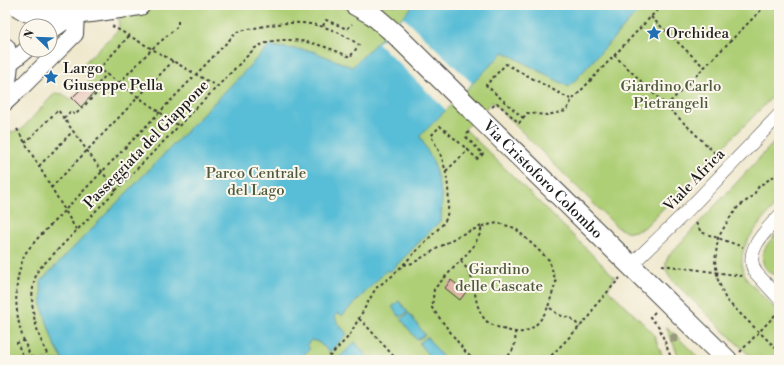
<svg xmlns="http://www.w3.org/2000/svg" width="784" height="365" viewBox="0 0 784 365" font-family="'Libre Bodoni',serif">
  <rect width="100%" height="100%" fill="#fbf7ec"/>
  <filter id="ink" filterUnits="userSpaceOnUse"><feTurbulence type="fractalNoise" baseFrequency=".025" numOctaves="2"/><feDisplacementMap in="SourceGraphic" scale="8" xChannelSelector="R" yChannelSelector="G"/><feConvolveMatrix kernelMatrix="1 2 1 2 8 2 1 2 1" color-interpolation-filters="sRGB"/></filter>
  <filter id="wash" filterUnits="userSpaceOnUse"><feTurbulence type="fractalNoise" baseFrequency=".012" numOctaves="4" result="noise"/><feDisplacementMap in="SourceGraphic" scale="16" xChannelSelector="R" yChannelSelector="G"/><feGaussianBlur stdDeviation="0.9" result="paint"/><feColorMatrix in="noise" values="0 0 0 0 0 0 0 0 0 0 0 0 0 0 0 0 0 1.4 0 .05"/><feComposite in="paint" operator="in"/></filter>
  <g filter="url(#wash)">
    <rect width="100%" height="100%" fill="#efe8cd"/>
    <path fill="#afcf77" stroke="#66764a" d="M121,5H779V90L645,227C636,233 628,233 618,228L492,102L465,129L615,277L608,289L653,333L664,360H5V133L21,130L55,93L63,94L70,100L90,80L83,73L82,65L118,30Z
      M779,137C779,146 781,196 778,201C776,205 773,208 770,211C753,233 731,252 748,281L779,313V360H754L670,278C665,270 664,262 670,254Z
      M779,231V275L778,276C767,274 759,263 764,251C766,244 774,237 779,231Z
      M666,326L701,360H680Z"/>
    <path fill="#58bdd6" stroke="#3a6c79" d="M414,5H644L569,87L504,52L420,136L434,164L442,197L441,220L390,272L387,270L342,316L339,313L335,316L337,322L347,334L330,352L318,342L311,340L307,345L310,349L299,360H63L54,344L42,307L41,281L269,46L312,51L352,67Z
      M399,301L408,312L400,317L392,307Z
      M409,313L425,335L417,340L401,319Z
      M427,337L444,359L432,360L419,343Z
      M355,342L369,359L367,360H340L338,359Z"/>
    <path fill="#efe8cd" d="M403,17L472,83L446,110L378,43Z"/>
    <g id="blocks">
      <path fill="#e2b1a6" d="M86,84L94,93L81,107L72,98Z
        M451,280L466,292L460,300L445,288Z"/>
    </g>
  </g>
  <g filter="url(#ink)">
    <use href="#blocks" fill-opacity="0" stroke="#3c3b37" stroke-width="1"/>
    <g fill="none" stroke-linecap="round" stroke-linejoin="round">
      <defs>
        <path id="minor" d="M779,216C766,231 742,252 756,273L779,298
          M630,266L687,211L779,115"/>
        <path id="tertiary" d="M50,32L76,13
          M5,67L26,50
          M5,103L21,88L75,34L76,13"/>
        <g id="primary">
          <path d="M16,5C21,8 26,12 32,13C59,19 112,9 140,5"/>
          <path d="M355,5L373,15"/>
          <path d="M5,48C10,61 7,74 5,88"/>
          <path id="s1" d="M475,113L727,360"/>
        </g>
      </defs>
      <use href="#minor" stroke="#3c3b37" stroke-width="14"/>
      <use href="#tertiary" stroke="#3c3b37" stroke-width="18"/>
      <use href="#primary" stroke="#3c3b37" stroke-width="22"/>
      <path stroke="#3c3b37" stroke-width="2" stroke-dasharray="3 3" stroke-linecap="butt" d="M767,5L779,10
        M394,8L397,5
        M651,17L704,67
        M112,26L218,87
        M323,26L326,20L347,29L352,24
        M129,36L99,69L179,126
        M614,55L718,156
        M119,83L152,49L178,26V20
        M666,106L766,5
        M492,107L497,103L519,123L523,118L486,85L506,64L572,100
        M64,118L71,111L75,115L102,88L98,84L107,74
        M523,118L527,113L547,115L566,111L572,100L662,5
        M17,129L77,231
        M25,143L58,110L116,191
        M39,166L73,131
        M446,171L468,150L477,159L483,154L466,137L470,129
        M779,173L759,186L753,196L738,207L729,219L718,238L715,261L718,280L726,300L779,351
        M51,188L173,61
        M696,223L701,232L743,247
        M482,226L498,223L515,228L549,260L556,282L548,307
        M461,261C466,267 469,272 472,279C475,289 475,300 479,309C480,312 483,317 485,320C491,326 514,334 523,332C535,329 543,318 548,307L553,310L558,315L571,318L580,327
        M404,265L413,263L458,236L482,226L480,234L473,247L434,289L432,308L467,354L476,360
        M662,265L743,276
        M655,312L650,317L659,327L672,360
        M359,319L363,322L397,360
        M24,341C14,313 13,282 25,254C28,249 33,244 37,239L237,32C246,29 255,28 265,26C302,19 328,23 359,45L350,57C322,44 284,31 255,48L38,270C25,301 36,332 50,360
        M740,352L779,311
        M508,356C515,349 516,342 515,332
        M25,360L17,343L24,341L32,360
        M324,360L331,355L349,336L376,288L392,276L444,223C452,210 448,176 443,162C441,153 435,144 431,136L440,126L468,150
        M502,360L508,356L511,360
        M547,360L590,316L594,307L620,278
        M603,360C608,358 614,356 618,360"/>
      <use href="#minor" stroke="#fff" stroke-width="13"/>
      <use href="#tertiary" stroke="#fff" stroke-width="16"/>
      <use href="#primary" stroke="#fff" stroke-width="20"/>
      <defs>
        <path id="primary-bridge" d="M373,15L395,34L475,113"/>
      </defs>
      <use href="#primary-bridge" stroke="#3c3b37" stroke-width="22" stroke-linecap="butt"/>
      <use href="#primary-bridge" stroke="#fff" stroke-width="20"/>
    </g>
    <circle fill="#979a7d" cx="674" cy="338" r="4.5"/>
  </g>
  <defs>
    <symbol id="sight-bare" viewBox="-9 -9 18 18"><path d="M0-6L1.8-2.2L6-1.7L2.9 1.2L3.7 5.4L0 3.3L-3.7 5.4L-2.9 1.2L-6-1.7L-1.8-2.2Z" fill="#1f6fb2" stroke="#fbf7ec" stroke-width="2.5" paint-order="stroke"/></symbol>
  </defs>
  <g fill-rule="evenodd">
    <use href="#sight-bare" x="643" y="22" width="22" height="22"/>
    <use href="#sight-bare" x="40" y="66" width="22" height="22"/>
  </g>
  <g text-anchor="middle" stroke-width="4" stroke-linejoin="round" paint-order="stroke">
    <g font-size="15" fill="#1c1c1c" stroke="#fbf7ec" text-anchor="start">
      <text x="666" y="38">Orchidea</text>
      <text x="63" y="73">Largo<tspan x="63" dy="17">Giuseppe Pella</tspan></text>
    </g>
    <g font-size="15" fill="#4f5b3c" stroke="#fbf7ec">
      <text x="671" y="91">Giardino Carlo<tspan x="671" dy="17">Pietrangeli</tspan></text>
      <text x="256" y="178">Parco Centrale<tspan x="256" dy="17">del Lago</tspan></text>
      <text x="499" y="274">Giardino<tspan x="499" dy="17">delle Cascate</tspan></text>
    </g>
    <g font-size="15" fill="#1c1c1c" stroke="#fbf7ec">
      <text transform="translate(146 144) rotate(-46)" y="5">Passeggiata del Giappone</text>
      <text dy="5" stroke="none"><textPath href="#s1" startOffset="95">Via Cristoforo Colombo</textPath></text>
      <text transform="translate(694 180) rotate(-46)" y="5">Viale Africa</text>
    </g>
  </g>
  <rect width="784" height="365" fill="none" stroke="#fbf7ec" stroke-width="20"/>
  <g transform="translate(38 38) rotate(293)"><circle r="19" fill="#fbf7ec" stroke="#a29f99"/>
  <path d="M0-3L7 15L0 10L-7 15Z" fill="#1f6fb2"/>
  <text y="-6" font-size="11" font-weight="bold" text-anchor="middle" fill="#1c1c1c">N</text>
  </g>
</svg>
